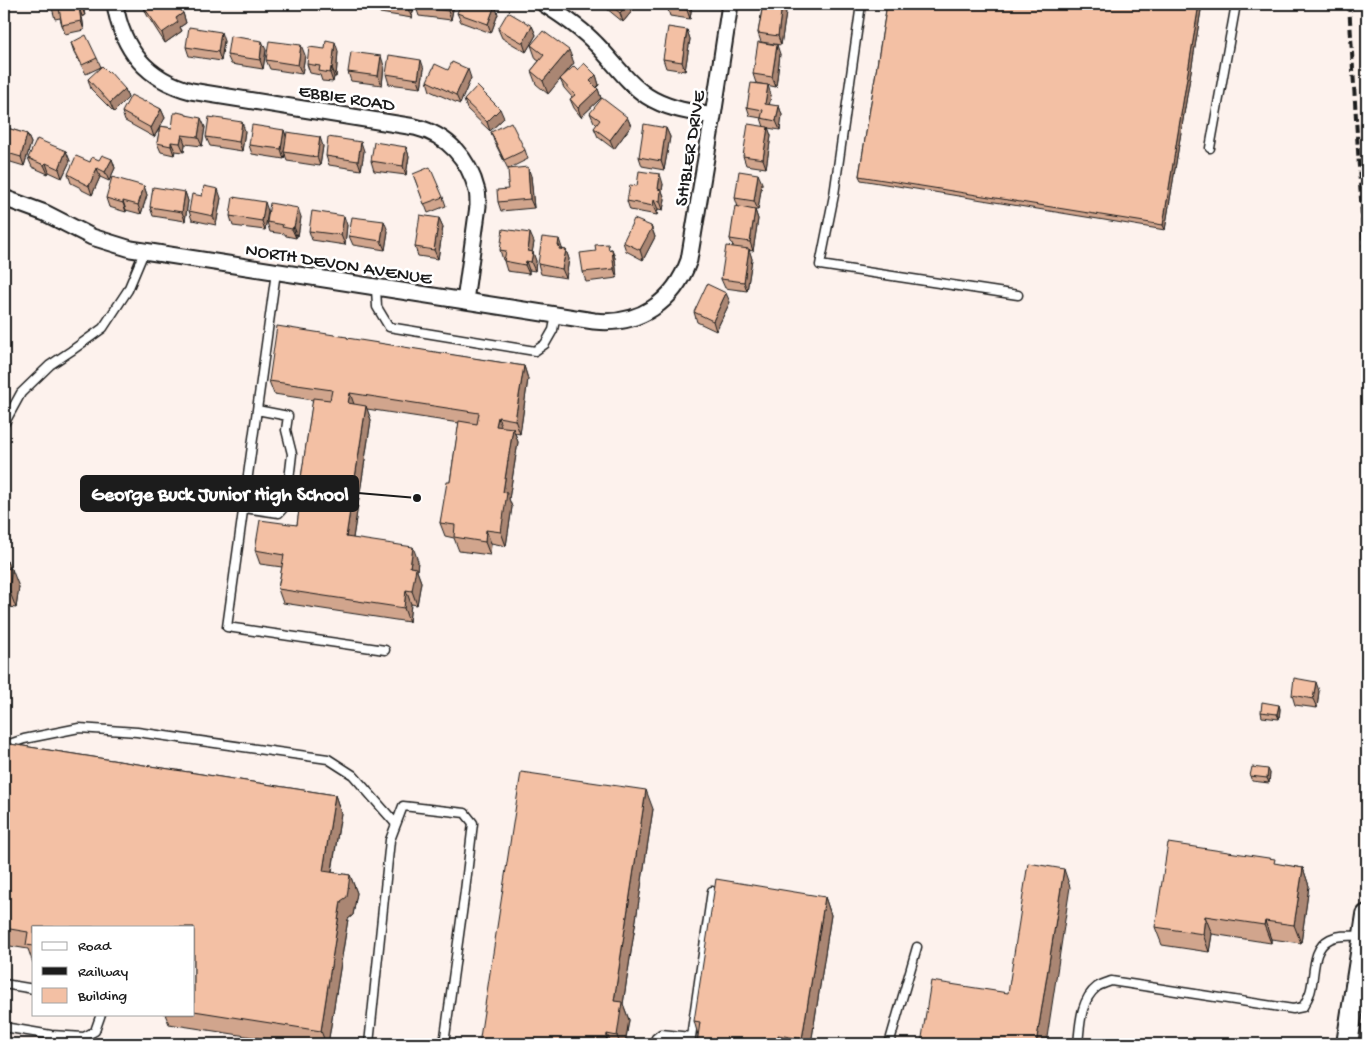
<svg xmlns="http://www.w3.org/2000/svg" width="1371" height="1048" viewBox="0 0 1371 1048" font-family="'Gochi Hand',sans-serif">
  <rect width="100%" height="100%" fill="#fdf2ed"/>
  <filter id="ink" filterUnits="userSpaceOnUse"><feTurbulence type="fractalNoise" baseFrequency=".02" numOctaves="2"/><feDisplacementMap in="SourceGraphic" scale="10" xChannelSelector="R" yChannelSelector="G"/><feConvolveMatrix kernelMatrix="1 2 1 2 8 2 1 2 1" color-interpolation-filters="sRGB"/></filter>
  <g filter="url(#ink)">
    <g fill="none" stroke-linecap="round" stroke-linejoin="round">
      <defs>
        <path id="service" d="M861,4L834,195L820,265L1018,295
          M1210,148L1236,4
          M276,272L227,627L385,650
          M376,288L377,307L389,327L535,351L545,344L553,330L556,315
          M4,424L21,393L50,365L71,351L103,328L128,290L144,252
          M244,508L279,513L286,505L292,454L286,430L288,416L257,410
          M4,746L24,739L79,728L137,732L328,759L353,775L396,824
          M4,984L34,989
          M4,1027L51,1035L84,1037L95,1031L101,1014
          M369,1044L390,840L403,806L465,813L473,823L465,891L444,1044
          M653,1044L656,1038L661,1034L691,1037
          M690,1044L712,891
          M889,1044L917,947
          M1078,1044C1080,1026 1080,1000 1097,987C1101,984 1107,983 1111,981L1293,1009L1303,1007C1306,1001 1310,995 1311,989C1315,972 1312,948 1330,939C1340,934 1352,936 1362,936"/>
        <path id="minor" d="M115,4C122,49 146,79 191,91L415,127C448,135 469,159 477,191C478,195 478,201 478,206L465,301
          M544,4C563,16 581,28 596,44C613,61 627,83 647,96C667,109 691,112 713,116
          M4,198L45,213L92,237L131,249L594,321C639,326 674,302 689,260L713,116L730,4"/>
        <path id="secondary" d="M1347,1044L1367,915"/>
      </defs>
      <use href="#service" stroke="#1c1c1c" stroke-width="11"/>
      <use href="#minor" stroke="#1c1c1c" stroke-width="19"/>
      <use href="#secondary" stroke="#1c1c1c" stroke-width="24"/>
      <use href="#service" stroke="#fff" stroke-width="8"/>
      <use href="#minor" stroke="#fff" stroke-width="15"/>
      <use href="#secondary" stroke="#fff" stroke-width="20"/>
      <path stroke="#1c1c1c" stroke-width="4" stroke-dasharray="8 4" stroke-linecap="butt" d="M1349,4L1367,297"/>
    </g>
    <path fill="#d1a58d" stroke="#1c1c1c" d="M51,4H83L85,16H82L84,30L65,34L62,25L60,18L55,19Z
      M339,4H364V7Z
      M376,4H414L412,18L380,13Z
      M454,4L451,20L419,16L416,7Z
      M601,4H638L623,22Z
      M667,4H692L690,19L670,16L667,7Z
      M763,4H789V5L782,4L786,13L781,45L761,42L758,33Z
      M887,4H1202L1165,230L861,180L859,176Z
      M143,6L170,8L183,13L186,23L180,27L182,31L165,43L147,15Z
      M457,13L498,14L491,33L461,22Z
      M532,26L536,35L526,52L502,38L498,29Z
      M687,30L690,39L685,71L666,68L663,59Z
      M224,41L221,61L189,56L186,47Z
      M71,43L97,58L101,67L86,74L74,52Z
      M531,45L574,63L561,79L578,70L596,75L599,85L596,87L598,89L601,98L581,117L574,108L570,99L572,97L564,88L560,79L548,94L536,84L531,71L539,61L536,59Z
      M266,50L263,69L231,64L227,55Z
      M338,51L336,77H334L333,82L322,81L320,75L310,73L307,64Z
      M780,54L776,87L756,83L753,74Z
      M305,55L302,74L270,69L266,60Z
      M384,66L382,85L351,81L348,72Z
      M424,69L421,88L389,84L386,74Z
      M471,78L460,104L430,91L427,81Z
      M88,79L125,89L128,98L114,112L91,89Z
      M771,95L769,105L779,106L782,115L780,130L768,128L771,136L766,168L746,165L743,156L764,127L761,118L750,116L747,107Z
      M464,100L504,118L490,131L467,109Z
      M145,102L161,109L165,118L160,126L172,128L187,115L205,127L202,146L185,144L184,152L175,151L174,155L161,152L157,143L160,128L154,137L125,121L122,112Z
      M590,113L627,117L631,126L614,149L598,137L594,128L597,125L594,122Z
      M4,127L27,134L31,143L24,166L4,160Z
      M666,128L670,137L664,170L642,166L639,157Z
      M284,130L286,137L323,146L320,166L287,161L285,154L284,159L252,154L249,145Z
      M245,131L242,151L210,146L206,137Z
      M491,132L525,150L528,159L508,169L494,141Z
      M406,147L409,156L406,175L374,171L371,161Z
      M66,151L70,161L62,178L49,172L48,174L32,167L28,158Z
      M364,151L361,170L329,165L326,156Z
      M112,159L115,168L109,181L100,177L92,195L82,190L81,188L71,183L68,174L90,162Z
      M413,174L443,197L446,206L428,213Z
      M531,176L534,208L501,211L498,202L508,189Z
      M762,183L758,210H755L758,219L753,251L749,250L752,259L747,291L725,288L721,279L733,247L730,239L738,207L735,198Z
      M663,184L662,191L665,199L663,210L658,209L657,215L630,210L627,201Z
      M144,186L147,195L141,214L126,210V212L109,207L106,198Z
      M185,192L188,201L185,221L153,216L150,207Z
      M202,196L221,198L216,225L192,220L189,211Z
      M268,211L265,230L233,226L230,216Z
      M301,217L298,236H296V238L286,236L285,234L270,232L267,222Z
      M439,218L443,227L438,259L418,256L415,247Z
      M347,225L345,245L312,240L309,231Z
      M651,226L655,237L643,260L626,251L623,242Z
      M388,231L385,250L353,245L349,236Z
      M534,242L532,252L536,261L535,271L529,270V274L507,271L504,261V260H503L500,250Z
      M562,248V249L566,250L569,259L566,278L541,274L538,264Z
      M610,249H612L615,258L617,278L586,282L583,272Z
      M730,302L716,331L697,322L694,312Z
      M347,337L348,339L524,366L528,379L520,434L515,433L518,442L509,499L512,507L506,546L491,543L490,555L459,551L454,538L445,536L440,523L450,482L459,423L367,409L371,420L353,538L418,561L417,571L421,582L417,605L411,604L409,622L283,603L278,589L282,567L260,564L255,550L297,525L303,484L301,478L313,400L274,394L269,381Z
      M4,560L10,569L19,587L16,608L9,607L5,629L4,628Z
      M1319,691L1317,708L1295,705L1292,695Z
      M1279,705L1280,709L1279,719L1262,717L1261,712Z
      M4,743L335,795L341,813L332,872L350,875L357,893L353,915L348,919L328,1044H298L169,1024L165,1014H194V927H34V963H33L28,949L4,945Z
      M1270,773L1269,783L1252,781L1250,776Z
      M653,809L623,1004L629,1020L625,1044H479Z
      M1276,864L1303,868L1309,886L1301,943L1271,939V943L1212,934L1209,952L1162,945L1155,927Z
      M825,897L831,915L811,1044H697L698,1035L694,1021Z"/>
    <path fill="#aa8673" stroke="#1c1c1c" d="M81,4H83V6L85,16Z
      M409,4H414L412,18L408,9Z
      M449,4H454L451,20L448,11Z
      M627,4H638L623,22L620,13Z
      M687,4H692L690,19L687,10Z
      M782,4L786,13L781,45L778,36Z
      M1199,4H1202L1165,230L1163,225Z
      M495,5L498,14L491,33L488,24Z
      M79,7L82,16L84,30L81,21Z
      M183,13L186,23L180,27L182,31L165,43L162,33L176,18Z
      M532,26L536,35L526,52L523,43Z
      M687,30L690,39L685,71L682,62Z
      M221,32L224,41L221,61L218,52Z
      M262,41L266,50L263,69L260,60Z
      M335,42L338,51L336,77L332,68Z
      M301,45L305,55L302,74L298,65Z
      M777,45L780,54L776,87L772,77Z
      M569,50L574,63L548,94L543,81Z
      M381,56L384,66L382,85L378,76Z
      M421,60L424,69L421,88L418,79Z
      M331,67L334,77L333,82L330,73Z
      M468,69L471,78L460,104L456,95Z
      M596,75L599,85L594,90L590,81Z
      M768,85L771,95L768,113L765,104Z
      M125,89L128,98L114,112L110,103Z
      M598,89L601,98L581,117L578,108Z
      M779,106L782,115L780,130L776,121Z
      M161,109L165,118L154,137L151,128Z
      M500,109L504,118L490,131L487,122Z
      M627,117L631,126L614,149L610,140Z
      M201,118L205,127L202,146L198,137Z
      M242,122L245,131L242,151L239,142Z
      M768,127L771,136L766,168L763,159Z
      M666,128L670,137L664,170L661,161Z
      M284,130L287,139L284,152L285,154L284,159L281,149Z
      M27,134L31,143L24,166L21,157Z
      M182,135L185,144L184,152L180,143Z
      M320,137L323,146L320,166L317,157Z
      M171,142L175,151L174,155L171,146Z
      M361,142L364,151L361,170L358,161Z
      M406,147L409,156L406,175L403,166Z
      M66,151L70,161L62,178L59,169Z
      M112,159L115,168L109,181L105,172Z
      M46,163L49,172L48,174L44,165Z
      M528,167L531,176L534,208L530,199Z
      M97,168L100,177L92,195L89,186Z
      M660,174L663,184L662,191L665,199L663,210L660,201L658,189Z
      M758,174L762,183L758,210L754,201Z
      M144,186L147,195L141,214L138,205Z
      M218,189L221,198L216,225L213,216Z
      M185,192L188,201L185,221L182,212Z
      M654,200L658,209L657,215L653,206Z
      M123,201L126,210V212L123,203Z
      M265,202L268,211L265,230L262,221Z
      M298,208L301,217L298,236L294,227Z
      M755,210L758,219L753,251L750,242Z
      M344,216L347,225L345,245L341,235Z
      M439,218L443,227L438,259L434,250Z
      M384,221L388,231L385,250L381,241Z
      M651,226L655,237L643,260L640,250Z
      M293,227L296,236V238L292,229Z
      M530,233L534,242L531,260L528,251Z
      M559,239L562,248V251L558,246Z
      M612,249L615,258L617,278L614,269Z
      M749,249L752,259L747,291L744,282Z
      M566,250L569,259L566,278L562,269Z
      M533,252L536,261L535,271L531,262Z
      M526,261L529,270V274L525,265Z
      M726,293L730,302L716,331L713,321Z
      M524,366L528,379L520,434L515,420Z
      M350,393L355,407L348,403Z
      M366,406L371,420L351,551L346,537Z
      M498,417L503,431L496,426Z
      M513,428L518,442L509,499L512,507L506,546L501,532L503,492Z
      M486,530L491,543L490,555L485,542Z
      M413,547L418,561L417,571L421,582L417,605L412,591L410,567Z
      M7,561L12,574V569L19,587L16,608L9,590L6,568Z
      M406,590L411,604L409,622L404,608Z
      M4,593L9,607L5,629L4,624Z
      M1316,682L1319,691L1317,708L1313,699Z
      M1279,705L1280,709L1279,719L1277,714Z
      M1268,769L1270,773L1269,783L1267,778Z
      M646,790L653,809L623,1004L629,1020L625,1044H620L617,1036L614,1001Z
      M335,795L341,813L329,889L323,871Z
      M1303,868L1309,886L1301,943L1294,925Z
      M1064,869L1070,887L1046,1044H1036Z
      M350,875L357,893L353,915L348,919L328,1044H326L321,1031L341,901Z
      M825,897L831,915L811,1044H804L802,1039Z
      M1205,916L1212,934L1209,952L1203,934Z
      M1265,921L1271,939V943L1264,925Z
      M607,1034L611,1044H606Z
      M778,1035L781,1044H777Z"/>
    <path fill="#f3c0a4" stroke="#1c1c1c" d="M51,4H81L82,7H79L81,21L62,25L59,8L52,9Z
      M147,4H167L170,8L176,4L183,13L176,18L178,22L162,33L143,6Z
      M376,4H409L408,9Z
      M416,4H449L448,11L416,7Z
      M461,4H491L495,5L488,24L457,13Z
      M609,4H627L620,13Z
      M667,4H687V10L667,7Z
      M763,4H782L778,36L758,33Z
      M887,4H1199L1163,225L859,176Z
      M508,12L532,26L523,43L498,29Z
      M189,27L221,32L218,52L186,47Z
      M668,27L687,30L682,62L663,59Z
      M543,31L569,50L543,81L531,71L544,55L531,45Z
      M86,35L97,58L82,65L71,43Z
      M230,36L262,41L260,60L227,55Z
      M326,40L335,42L332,68L331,67L330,73L319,71L320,66L307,64L309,47L325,49Z
      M269,41L301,45L298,65L266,60Z
      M758,42L777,45L772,77L753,74Z
      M351,52L381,56L378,76L348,72Z
      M389,55L421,60L418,79L386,74Z
      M452,62L468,69L456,95L427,81L435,64L448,70Z
      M584,63L596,75L590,81L598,89L578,108L570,99L575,95L560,79L574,66L578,70Z
      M102,66L108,72L109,71L125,89L110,103L88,79Z
      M751,83L768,85L765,104L779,106L776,121L761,118L763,110L747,107Z
      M477,86L500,109L487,122L464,100Z
      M131,95L145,102L146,101L161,109L151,128L122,112Z
      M602,98L627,117L610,140L594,128L600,120L590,113Z
      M177,112L186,114V115L201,118L198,137L182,135L180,143L171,142V146L157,143L160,126L172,128L174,113H177Z
      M209,117L242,122L239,142L206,137Z
      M511,122L525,150L504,160L491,132Z
      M644,124L666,128L661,161L639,157Z
      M748,124L768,127L763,159L743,156Z
      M252,125L284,130L281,149L249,145Z
      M4,127L27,134L21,157L4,152Z
      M287,132L320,137L317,157L284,152Z
      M328,137L361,142L358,161L326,156Z
      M37,139L66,151L59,169L46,163L44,165L28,158Z
      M374,142L406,147L403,166L371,161Z
      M102,155L112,159L105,172L97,168L89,186L79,181V180L68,174L76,156L90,162L92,157L99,160Z
      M430,167L443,197L424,204L413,174Z
      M528,167L530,199L498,202L497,190L508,189L507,183H509L508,169Z
      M639,171L660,174L658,189L661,190L660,201L654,200L653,206L627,201L630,185L637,186Z
      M739,171L758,174L754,201L735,198Z
      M112,177L144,186L138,205L123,201V203L106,198Z
      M204,186L218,189L213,216L189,211L192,194L202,196Z
      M153,187L185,192L182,212L150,207Z
      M233,197L265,202L262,221L230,216Z
      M270,203L298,208L294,227H293L292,229L282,227L283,225L267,222Z
      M735,206L755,210L750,242L730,239Z
      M312,211L344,216L341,235L309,231Z
      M420,215L439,218L434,250L415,247Z
      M352,217L384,221L381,241L349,236Z
      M634,219L651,226V228H652L640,250L623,242Z
      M503,229L530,233L528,251L533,252L531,262L526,261L525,265L504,261L506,251L500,250Z
      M542,237L559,239L558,246H560L559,249L566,250L562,269L538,264Z
      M608,244L609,250L612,249L614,269L583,272L580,253L596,251L595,245Z
      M726,246L749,249L744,282L721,279Z
      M707,284L726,293L713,321L694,312Z
      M277,326L347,337V338L524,366L515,420L498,417L496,426L513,428L503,492L507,493L501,532L486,530L485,542L454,537L455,525L440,523L447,482H450L459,421L477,424L479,413L350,393L348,403L366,406L346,537L413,547L410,567L416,568L412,591L406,590L404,608L278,589L284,555L255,550L260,520L297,525L303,479L301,478L313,398L330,400L332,390L269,381Z
      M4,560L7,561L6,568L12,569L9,590L4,589Z
      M1294,678L1316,682L1313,699L1292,695Z
      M1262,702L1279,705L1277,714L1261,712Z
      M4,743L335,795L323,871L350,875L347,897L341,901L321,1031L194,1011V927H34V946L26,945L28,932L4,928Z
      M1252,767L1268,769L1267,778L1250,776Z
      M521,772L646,790L614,1001L622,1002L617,1036L607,1034L606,1044H479Z
      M1168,843L1275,859L1274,863L1303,868L1294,925L1265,921L1264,925L1205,916L1203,934L1155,927Z
      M1028,863L1064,869L1036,1044H921L931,981L1008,993Z
      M716,879L825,897L802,1039L778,1035L777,1044H697L700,1022L694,1021Z
      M1198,1039L1230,1044H1197Z"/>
  </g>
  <g text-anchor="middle" stroke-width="5" stroke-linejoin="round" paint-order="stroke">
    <g font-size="19" fill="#1c1c1c" stroke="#fff">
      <text transform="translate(347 96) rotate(9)" y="7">EBBIE ROAD</text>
      <text transform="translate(688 148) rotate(-81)" y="7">SHIBLER DRIVE</text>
      <text transform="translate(339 262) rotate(9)" y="7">NORTH DEVON AVENUE</text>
    </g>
  </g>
  <path fill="none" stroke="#1c1c1c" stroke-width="2" d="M417 498L358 493"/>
  <circle fill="#1c1c1c" stroke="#fff" stroke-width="2" cx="417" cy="498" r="5"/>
  <rect fill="#1c1c1c" stroke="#1c1c1c" stroke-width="2" x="81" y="476" width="277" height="35" rx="5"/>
  <g font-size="20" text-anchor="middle" font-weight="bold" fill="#fff">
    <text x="220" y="500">George Buck Junior High School</text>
  </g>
  <rect width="1371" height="1048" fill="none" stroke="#fff" stroke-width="20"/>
  <rect x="10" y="10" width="1351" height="1028" fill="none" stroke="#1c1c1c" stroke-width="2" filter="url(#ink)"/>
  <rect x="32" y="926" width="162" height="90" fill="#ffffff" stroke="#a4a4a4"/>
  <rect x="42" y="942" width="25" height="8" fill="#ffffff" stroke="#a4a4a4"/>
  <text x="78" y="950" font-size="15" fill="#1c1c1c">Road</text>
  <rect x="42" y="967" width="25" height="8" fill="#1c1c1c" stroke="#a4a4a4"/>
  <text x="78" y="976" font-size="15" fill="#1c1c1c">Railway</text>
  <rect x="42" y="988" width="25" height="15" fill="#f3c0a4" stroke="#a4a4a4"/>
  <text x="78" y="1000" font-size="15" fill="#1c1c1c">Building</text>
</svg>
